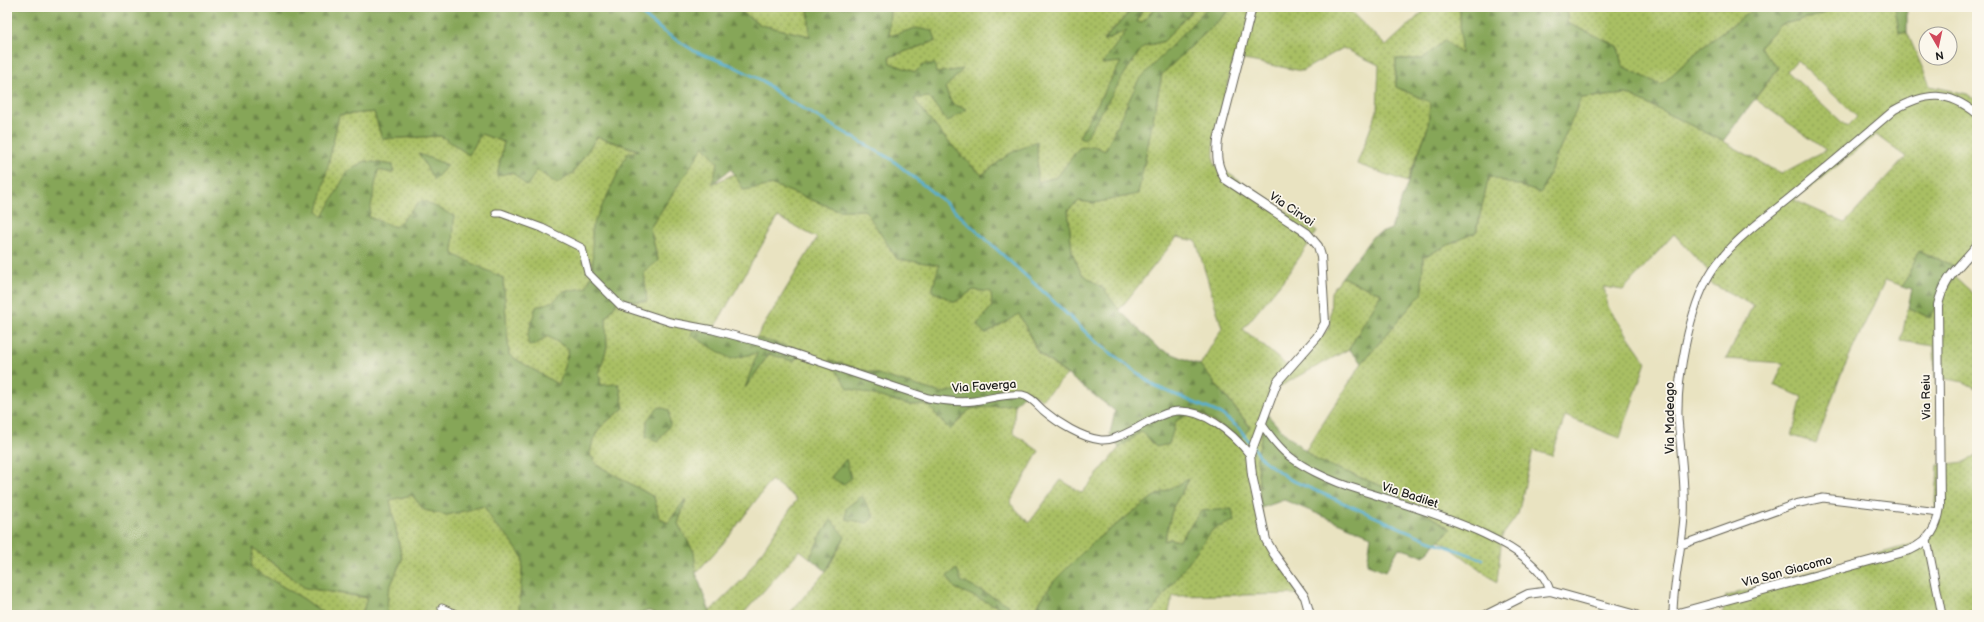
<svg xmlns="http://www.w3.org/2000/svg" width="1984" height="622" viewBox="0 0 1984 622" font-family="'Balsamiq Sans',sans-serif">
  <defs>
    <pattern id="grass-dots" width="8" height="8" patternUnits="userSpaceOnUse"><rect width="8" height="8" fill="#a9bf63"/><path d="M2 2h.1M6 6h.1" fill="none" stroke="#899a51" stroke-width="1.8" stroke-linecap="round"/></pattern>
    <pattern id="forest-firs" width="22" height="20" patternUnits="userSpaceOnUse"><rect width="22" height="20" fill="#86a659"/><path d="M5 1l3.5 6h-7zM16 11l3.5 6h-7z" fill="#6d8649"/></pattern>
  </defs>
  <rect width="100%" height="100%" fill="#fbf7ec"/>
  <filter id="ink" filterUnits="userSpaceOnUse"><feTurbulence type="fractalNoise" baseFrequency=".025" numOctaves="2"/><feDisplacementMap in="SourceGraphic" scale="8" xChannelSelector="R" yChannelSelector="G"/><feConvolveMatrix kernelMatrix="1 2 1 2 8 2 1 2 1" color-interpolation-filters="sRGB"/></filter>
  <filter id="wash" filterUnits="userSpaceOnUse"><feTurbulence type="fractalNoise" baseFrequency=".012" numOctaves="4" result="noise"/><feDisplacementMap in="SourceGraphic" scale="16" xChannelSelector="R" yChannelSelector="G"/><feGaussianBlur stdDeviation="0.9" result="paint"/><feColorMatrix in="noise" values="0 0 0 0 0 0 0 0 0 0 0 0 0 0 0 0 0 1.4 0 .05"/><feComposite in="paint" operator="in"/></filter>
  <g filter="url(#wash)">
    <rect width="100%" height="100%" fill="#e9e3c1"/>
    <path fill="url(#grass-dots)" stroke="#626e40" fill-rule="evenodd" d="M734,7H808L810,36L761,25Z
      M890,7H1134L1103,40L1128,30L1102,64L1122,61L1079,137L1143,47L1164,41L1195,7H1208L1128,102L1105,151L1079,148L1057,177L1038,182L1009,154L982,175C956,152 935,127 914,99L929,96L947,122L966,109L952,104L945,88L963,69L936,73L915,72L890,63L889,57L936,41L889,37Z
      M1143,7H1156L1142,23H1137Z
      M1233,7H1346L1386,46L1428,7H1460L1461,55L1445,41L1422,59H1396V87L1430,102L1428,127L1407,182L1357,164L1377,111L1379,65L1343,48L1302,71L1234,58L1214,138V164L1317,232L1285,278L1243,329L1291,369L1330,327L1331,292L1342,277L1381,294L1349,349L1277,388L1266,413L1257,459L1261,508L1267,538L1306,594L1173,596L1168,615H1149L1213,529L1234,520L1201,511L1179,541L1170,539L1164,541L1173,507L1189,480L1153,497L1093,542L1054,581L1031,615H788L826,571L845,537H820L810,558L800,550L742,615H711L709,612L744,578L797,499L771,480L727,539L696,573L694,552L678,524L686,499L668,523L659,518L654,497L597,465L590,455C594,427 603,425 624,408L619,384L601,385L599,374L607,347L606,318L618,301H646L644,272L658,260L650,228L704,145L718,163L712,184L734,174L744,190L773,185L838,210H866L897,259L940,264L932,291L955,302L973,290L992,292V306L977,325L1019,313L1038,353L1067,375L1042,399L1027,392L988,386L941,393L830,360L910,405L927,404L950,430L970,409L1015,404L1013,433L1039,451L1010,503L1029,523L1061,480L1082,493L1119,448L1142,431L1156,447L1176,421L1195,410L1250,426L1200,365L1222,328L1196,241L1177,237L1119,310L1104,290L1081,273L1072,252L1068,210L1079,201L1094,203L1138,194L1162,74ZM778,217L817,238L756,338L805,351L793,361L769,354L746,387L757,353L713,330ZM957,570L961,581L1007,610L955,588Z
      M1567,7H1756L1699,50L1661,85L1622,66L1618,46L1567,23Z
      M1833,7H1895L1899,32H1907L1930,86L1967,94L1974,99L1977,95V251L1961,269L1919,251L1903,286L1885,280L1841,374L1816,443L1792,436L1802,397L1774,385L1784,363L1726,359L1753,305L1708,282L1712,275L1674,234L1623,290L1604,287L1608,307L1646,362L1620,438L1565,416L1552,456L1533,450L1518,514L1502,536L1497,582L1440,540L1450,528L1384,487L1316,460L1305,451L1362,363L1422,293L1423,257L1476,232L1489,176L1541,193L1581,98L1627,94L1723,141L1781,174L1826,150L1755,99L1778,69L1759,47L1780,25L1823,14ZM1797,60L1857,117L1847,127L1787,71ZM1876,135L1906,157L1845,223L1794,200Z
      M374,112L382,139L441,136L469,155L481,134L504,142L497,176C522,168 546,171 572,174L597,137L640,151L592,227L593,272L586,288L564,291L554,301L534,346L547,336L569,349L559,385L509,355L503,278L395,228L368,217L378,170L393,173V165L365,161L323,217L317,212L339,115Z
      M1954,276L1977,297V389L1964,382L1935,377L1934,346L1901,341L1908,307L1930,318Z
      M1977,455V613L1955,615H1722L1726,596L1917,543L1930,534L1935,522L1938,465L1964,462Z
      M412,495L424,510L447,515L484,506L496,526L506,534L523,558L519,610L517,615H387L388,592L402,559L390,500Z
      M252,548L305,588L367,598L362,615H326L304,599L251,568Z"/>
    <path fill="url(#forest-firs)" stroke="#51613a" fill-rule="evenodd" d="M7,7H734L761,25L810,36L808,7H890L889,36L916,28L933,31L936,41L889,57L890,63L915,72L925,64H935L936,73L963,69L945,88L952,104L967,109L947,122L929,97L914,99C935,127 956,152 982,175L1009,154L1037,141L1038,182L1057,177L1079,148L1094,146L1105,151L1138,81L1208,7H1233L1162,74L1138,194L1094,203L1079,201L1068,210L1072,252L1081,273L1104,289L1119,310L1158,348L1200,365L1250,427L1241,439L1195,410L1176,421L1169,444L1156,447L1142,431L1119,448L1110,434L1115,411L1039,353L1019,314L985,334L977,325L992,306L991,292L973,290L955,302L932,291L939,265L897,259L865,210H838L773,185L744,190L731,169L712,184L718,163L704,146L650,228L658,261L644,272L647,301H618L606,318L607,347L599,374L601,385L619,384L624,408C603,425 594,427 590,455L597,465L654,497L659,518L668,523L686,498L678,524L694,552L696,573L711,615H658L649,611L634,615H523L519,610L523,558L506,534L496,527L484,506L447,515L424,510L412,495L390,500L402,559L388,592L387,615H362L367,597L305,588L253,548L251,568L304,599L326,615H7ZM374,112L382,139L441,136L469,155L481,134L504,142L497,176L512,172L527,186L537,170L557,184L572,174L597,137L639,150L627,154L592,227L593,272L586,288L564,291L554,301L536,307L528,334V344L534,346L547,336L569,349L559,385L509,355L503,278L453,254L454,216L422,200L395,227L369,217L378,170L393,173V165L365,161L347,172L323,217L318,212L339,115Z
      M1134,7H1143L1137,22L1142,23L1156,7H1195L1164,41L1143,47L1128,68L1085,139L1079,137L1121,62L1102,64L1127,30L1103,41Z
      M1460,7H1567V23L1618,46L1622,66L1661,85L1699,50L1756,7H1833L1823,14L1780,25L1759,47L1778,68L1723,141L1627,94L1581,98L1541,193L1489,176L1476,232L1423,257L1422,293L1362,363L1349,349L1381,294L1342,277L1373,236L1391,229L1428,127L1430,102L1396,87V59H1422L1445,40L1461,54Z
      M1895,7H1907V32H1899Z
      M419,154L448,165L434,180Z
      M1919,251L1961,269L1954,276L1930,318L1908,307L1912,289L1903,286Z
      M693,330L756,338L805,351L793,361L769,354L745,388L757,353L731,359L691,335Z
      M829,360L941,393L988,386L1027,392L1015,404L970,409L950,430L927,404L910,405L848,388Z
      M659,407L669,410L670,425L658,441L646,437L647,420Z
      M1266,413L1281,430L1316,460L1384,487L1451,529L1424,556L1399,548L1386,571L1367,564L1371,536L1284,500L1261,508L1257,459Z
      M846,459L851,478L843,485L831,477Z
      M1189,479L1173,507L1164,541L1170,539L1179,541L1201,511L1232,509L1234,521L1213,529L1149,615H1031L1054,581L1093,542L1153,497Z
      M862,496L874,517L867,523L846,519V508Z
      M831,520L845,537L826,571L810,558L820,537Z
      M957,569L961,581L1009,605L1007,611L955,588L947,576Z"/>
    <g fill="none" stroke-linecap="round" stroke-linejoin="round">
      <path stroke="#56b0d3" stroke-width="2.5" d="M633,7L664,32L696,52L731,65L763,81L781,96L891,159L947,204L1049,297L1096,342L1155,386L1221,414L1239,428L1263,460L1289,479L1426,539L1482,559"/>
    </g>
  </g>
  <g filter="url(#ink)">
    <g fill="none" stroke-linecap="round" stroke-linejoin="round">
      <defs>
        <path id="minor" d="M496,213H501L542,228L582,248L588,273L621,306L670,322L713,330L766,344L928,398C944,401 958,403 974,401C989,399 1006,393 1022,395C1032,397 1037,405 1044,411C1058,423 1082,438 1101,440C1113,441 1124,434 1135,429C1146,423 1158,415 1171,412C1201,406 1232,432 1250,455
          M1261,423C1270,436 1280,450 1293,459C1305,468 1326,478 1339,483C1389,502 1535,534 1550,591
          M1927,540L1942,615
          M1681,545L1795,504L1823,498L1939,512
          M442,608L458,615
          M1673,615C1673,582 1682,549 1684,516C1686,484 1680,449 1678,417C1677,377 1689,309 1710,274C1727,245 1762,220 1788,199C1824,170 1859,140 1894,110C1926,92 1948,90 1977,114"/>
        <path id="tertiary" d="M1252,7L1218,140C1216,156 1217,166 1225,179L1307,233L1318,246L1321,256L1325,323L1317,337L1277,382L1250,455L1252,475L1266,540L1274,554L1305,597L1310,615
          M1486,615L1528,594L1550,591L1636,615
          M1671,615L1910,550C1930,541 1937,528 1940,507L1938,305C1945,275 1959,268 1977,245"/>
      </defs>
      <use href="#minor" stroke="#646256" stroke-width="9"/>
      <use href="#tertiary" stroke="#646256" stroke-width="10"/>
      <use href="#minor" stroke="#fff" stroke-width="7"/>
      <use href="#tertiary" stroke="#fff" stroke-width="8"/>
    </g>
  </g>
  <g text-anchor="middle" stroke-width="3.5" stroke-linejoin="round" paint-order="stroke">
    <g font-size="12" fill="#1c1c1c" stroke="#fbf7ec">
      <text transform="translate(1292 209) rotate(34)" y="4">Via Cirvoi</text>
      <text transform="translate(984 386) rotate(-4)" y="4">Via Faverga</text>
      <text transform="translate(1926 397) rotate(-91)" y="4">Via Reiu</text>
      <text transform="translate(1670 418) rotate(-90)" y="4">Via Madeago</text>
      <text transform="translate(1410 495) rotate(18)" y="4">Via Badilet</text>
      <text transform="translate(1787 571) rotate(-15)" y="4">Via San Giacomo</text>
    </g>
  </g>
  <rect width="1984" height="622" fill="none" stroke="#fbf7ec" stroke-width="24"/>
  <g transform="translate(1938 46) rotate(171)"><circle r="19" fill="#fbf7ec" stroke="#a29f99"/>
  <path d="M0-3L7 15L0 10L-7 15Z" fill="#d1495b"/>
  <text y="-6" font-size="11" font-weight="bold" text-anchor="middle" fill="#1c1c1c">N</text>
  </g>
</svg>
